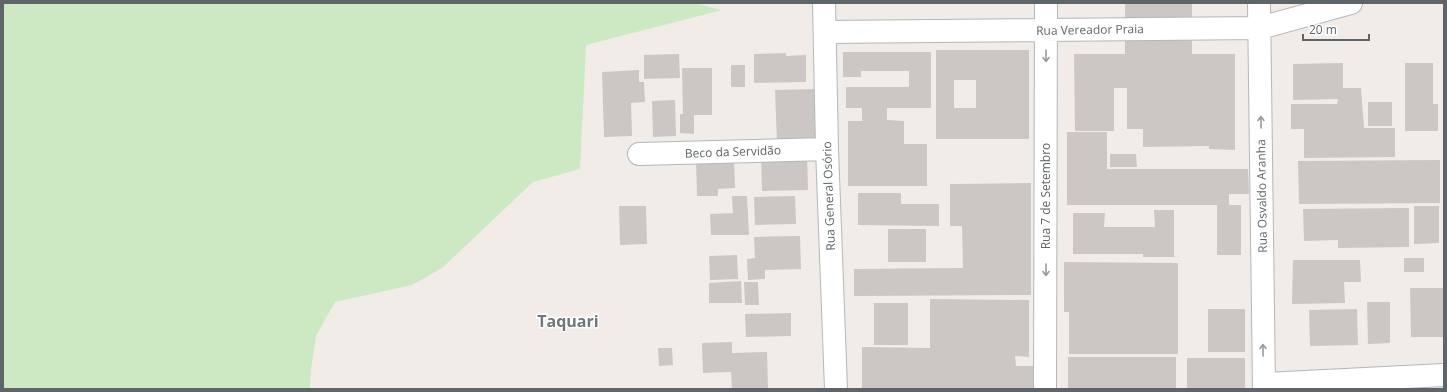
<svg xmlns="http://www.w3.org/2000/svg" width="1447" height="392" viewBox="0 0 1447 392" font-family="'Open Sans',sans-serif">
  <rect width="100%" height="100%" fill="#f1ece7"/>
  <path fill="#cce9c3" d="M3,3H694L722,10L586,45L580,169L533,182L442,268L412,285L335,302L316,336L311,369L310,389H3Z"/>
  <path fill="#ccc7c4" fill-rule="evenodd" d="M1125,3H1192V54H1235V150L1209,149V146L1143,147V129H1127V88H1114V131H1075L1074,54H1125Z
    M936,50H1029V139H936ZM954,80H976V108H954Z
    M843,52H931V108H887V120L904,121V144H927V186H848V121H862V108H846V87H909V71H861V77H843Z
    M786,53V56L806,55V82L754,83V54Z
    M679,54L680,78L644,79V55Z
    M1343,63V88H1361L1364,128H1395V157L1304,158V129H1291V104H1337L1338,99L1293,100V64Z
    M1405,63H1433V104H1438V131H1405Z
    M731,65H745V87H731Z
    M682,68H712V115H694V134L680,133V114H683Z
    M639,70V82H644L645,102L631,103L632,136L604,137L602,72Z
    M815,89L817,141L777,142L775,90Z
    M675,100L676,136L653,137L652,101Z
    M1368,102H1392V126H1368Z
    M1067,132H1107V169H1248L1249,194H1229V205H1241V255H1217V205H1067Z
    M807,154L808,190L762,191L761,156Z
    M1110,154H1136L1137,167H1110Z
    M734,158L735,188L718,189V196H697L696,159Z
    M1440,160V203L1299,204L1298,161Z
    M1031,183V295L854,296V269L963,268L962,226H950V184Z
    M858,193H901V204H939V226L858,225Z
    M732,196H747L749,235H711L710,214L733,213Z
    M795,196L796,224L755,225L754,197Z
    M619,206H646L647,244L620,245Z
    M1414,206H1439V243L1414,244Z
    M1409,208V247L1338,248V240L1304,241L1303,209Z
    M1154,210H1174V257H1143V254H1073V213H1105L1104,227H1155Z
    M888,229H926V262H888Z
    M800,236L801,269L765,270V279L748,280L747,259L755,258L754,237Z
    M737,255L738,279L710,280L709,256Z
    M1404,258H1424V272H1404Z
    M1293,260H1360L1361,282H1344L1345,303L1292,304Z
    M1064,262L1178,263V354H1069V312H1064Z
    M741,281L742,303H709V283Z
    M744,282H758L759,305H745Z
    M1410,288H1444V337H1411Z
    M930,299L1029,300V357L1015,356L1016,366H1033V389H862V347L930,348Z
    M1367,302H1390V343L1368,344Z
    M874,303H908V345H874Z
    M1208,309H1245V352H1208Z
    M1357,309L1358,345L1310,346L1309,310Z
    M791,313V336L746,337L745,314Z
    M732,342V353L767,352L768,389H732L731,372L703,373L702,343Z
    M658,348H672L673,365L659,366Z
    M1068,357H1176V389H1068Z
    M1187,358H1245V389H1187Z"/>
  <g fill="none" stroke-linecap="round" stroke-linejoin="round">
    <defs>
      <path id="minor" d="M824,3L827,149L836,389
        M1259,3L1264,389
        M825,32L1260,28L1351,3
        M639,154L827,149
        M1264,384L1444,375
        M1045,389L1046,3"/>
    </defs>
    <use href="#minor" stroke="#b2b7ba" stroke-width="24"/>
    <use href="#minor" stroke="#fff" stroke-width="22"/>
  </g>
  <defs><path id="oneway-shaft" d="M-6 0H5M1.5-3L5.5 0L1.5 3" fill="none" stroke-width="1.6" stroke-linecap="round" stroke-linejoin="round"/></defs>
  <g stroke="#969b9d">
    <use href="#oneway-shaft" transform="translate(1046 56) rotate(90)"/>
    <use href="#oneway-shaft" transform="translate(1261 122) rotate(-91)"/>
    <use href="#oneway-shaft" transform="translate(1046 270) rotate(90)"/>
    <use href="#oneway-shaft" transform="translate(1263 350) rotate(-91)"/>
  </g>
  <g text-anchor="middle" stroke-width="3" stroke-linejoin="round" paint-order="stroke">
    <g font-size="12" fill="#5e6568" stroke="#fff">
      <text transform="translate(1090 30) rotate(-1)" y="4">Rua Vereador Praia</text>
      <text transform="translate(733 152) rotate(-2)" y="4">Beco da Servidão</text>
      <text transform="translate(829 196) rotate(-92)" y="4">Rua General Osório</text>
      <text transform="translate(1046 196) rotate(-90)" y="4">Rua 7 de Setembro</text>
      <text transform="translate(1262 196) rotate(-91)" y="4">Rua Osvaldo Aranha</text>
    </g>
    <g font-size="16" font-weight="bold" fill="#6f777a" stroke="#fff">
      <text x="568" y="327">Taquari</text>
    </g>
  </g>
  <rect width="1447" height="392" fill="none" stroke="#5e6568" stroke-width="8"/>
  <path d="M1303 34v6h66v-6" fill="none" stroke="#5e6568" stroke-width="2"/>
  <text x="1309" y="34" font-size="12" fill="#5e6568" stroke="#ffffff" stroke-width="3" paint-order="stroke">20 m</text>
</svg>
